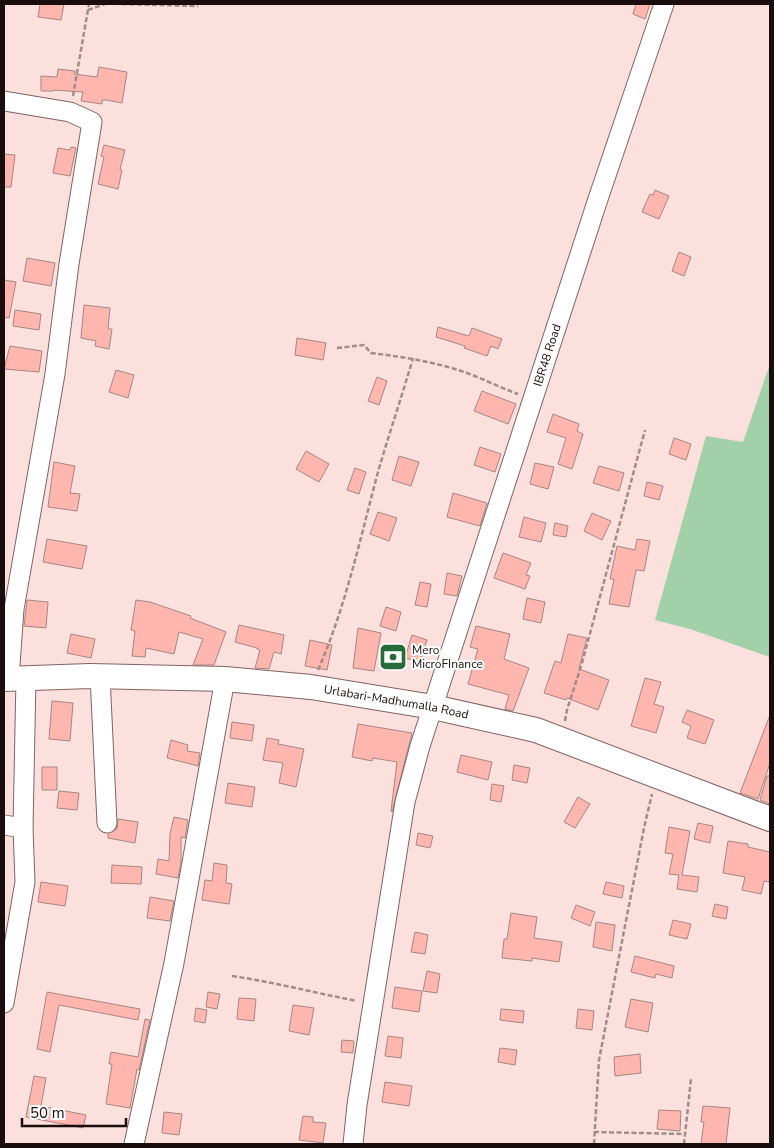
<svg xmlns="http://www.w3.org/2000/svg" width="774" height="1148" viewBox="0 0 774 1148" font-family="'Nunito Sans',sans-serif">
  <rect width="100%" height="100%" fill="#fbe0dd"/>
  <path fill="#a1d0a9" d="M770,364V657L690,629L655,620L706,436L743,442Z"/>
  <path fill="#feb6af" stroke="#a58683" d="M40,4H64L61,20L38,17Z
    M636,4H650L645,19L633,14Z
    M99,67L127,72L122,103L106,100H102V104L81,101L83,92L54,90V91H41V76L57,77L58,69L75,71L74,74L97,77Z
    M104,145L125,150L120,169L122,170L118,189L98,184L104,157L101,156Z
    M71,147L76,148L70,176L53,173L58,148L70,150Z
    M4,154L15,155L11,187H4Z
    M655,190L669,196L659,219L642,212L650,194L653,195Z
    M679,252L691,257L684,276L672,271Z
    M27,258L55,263L51,286L23,281Z
    M4,280L16,282L9,318L4,317Z
    M84,305L110,308L108,329H112L109,349L95,346L96,341L81,338Z
    M15,310L41,314L39,330L13,326Z
    M438,327L469,336L472,328L502,339L498,349L491,346L487,356L464,348L465,346L436,337Z
    M297,338L326,343L323,360L295,355Z
    M10,346L42,351L39,372L4,369Z
    M116,370L134,375L128,398L109,392Z
    M377,377L387,381L379,405L368,401Z
    M482,391L516,404L508,424L474,411Z
    M553,414L579,424L577,431L583,434L572,469L558,464L566,438L547,432Z
    M674,438L691,444L686,460L669,454Z
    M480,447L501,454L495,472L474,465Z
    M306,451L329,464L319,482L296,469Z
    M399,456L419,462L411,486L392,480Z
    M54,462L75,466L70,493L80,494L77,511L48,507Z
    M535,463L554,467L548,489L530,484Z
    M599,466L624,473L619,491L593,483Z
    M355,468L366,472L359,494L347,490Z
    M647,482L663,486L659,500L644,496Z
    M453,493L487,503L480,526L447,517Z
    M378,512L397,518L389,541L370,534Z
    M592,513L611,521L602,540L584,531Z
    M524,517L546,523L541,542L519,537Z
    M555,523L568,526L566,537L553,535Z
    M47,539L87,546L82,569L43,562Z
    M637,539L650,541L644,571L636,570L629,607L609,604L614,579H610L617,546L635,550Z
    M503,553L531,563L526,575L530,576L525,589L494,578Z
    M447,573L462,576L457,596L444,594Z
    M420,582L431,584L427,607L415,605Z
    M527,598L545,602L541,623L523,619Z
    M27,600L48,602L46,628L24,626Z
    M136,600L150,602L191,616L190,618L226,632L214,665H193L203,639L179,632L174,654L146,648L145,657L132,656L135,631L131,630Z
    M386,607L401,612L396,631L380,626Z
    M239,625L284,635L281,654L274,652L269,669L255,668L260,650L257,649V648L235,642Z
    M476,626L510,634L504,659L529,668L513,711L505,709L509,695L468,684L478,649L470,647Z
    M358,628L381,633L374,671L353,668Z
    M71,634L95,639L91,658L67,653Z
    M568,634L587,638L579,669L609,680L598,710L567,698L566,700L544,693L555,661L561,663Z
    M412,635L427,640L420,662L405,658Z
    M310,640L332,645L327,670L305,666Z
    M645,678L661,682L654,704L664,707L656,733L631,726Z
    M52,701L73,703L70,741L49,739Z
    M687,710L714,720L705,744L687,738L691,726L682,722Z
    M770,715V763L758,799L740,793Z
    M232,722L254,725L252,741L230,738Z
    M358,724L412,733L392,812L391,811L397,762L373,758L372,761L352,757Z
    M267,738L279,740L278,744L304,749L296,787L279,783L283,763L263,760Z
    M171,740L188,745L187,751L200,753L198,766L167,758Z
    M461,755L492,762L488,780L457,772Z
    M514,765L530,768L527,783L512,780Z
    M42,767H57V790H42Z
    M767,776H770V804L760,800Z
    M228,783L255,787L252,807L225,803Z
    M492,784L504,786L501,802L490,800Z
    M59,791L79,793L77,810L57,808Z
    M578,797L590,804L575,828L564,822Z
    M174,817L188,820L185,838L181,837V863L178,878L156,874L158,859L169,861L170,834Z
    M118,819L138,822L135,843L108,838V834L117,829Z
    M698,823L713,826L710,843L694,839Z
    M669,827L690,831L682,875L699,877L697,892L677,889L679,875L669,874L673,854L665,853Z
    M418,833L433,836L430,848L416,845Z
    M728,841L748,844V847L770,852V882L764,881L761,894L742,890L745,877L723,873Z
    M214,863L227,865L226,883L232,884L229,904L202,900L205,880L212,881Z
    M112,865L142,867L141,884L111,883Z
    M41,882L68,886L65,906L38,902Z
    M606,882L624,886L622,898L603,894Z
    M150,897L174,901L170,921L147,918Z
    M715,904L728,907L726,919L712,916Z
    M576,905L595,912L590,926L571,918Z
    M511,913L537,917L534,938L562,942L559,962L532,958V961L502,958L504,939H507Z
    M673,920L691,924L687,939L669,935Z
    M596,922L615,925L612,951L593,947Z
    M415,932L428,935L425,954L411,952Z
    M635,956L674,966L672,978L656,974L655,978L631,972Z
    M427,971L440,974L437,993L423,991Z
    M395,987L422,991L419,1012L392,1008Z
    M47,992L140,1009L138,1020L59,1005L50,1052L37,1049Z
    M208,992L220,994L217,1009L206,1007Z
    M239,998L256,999L254,1021L237,1019Z
    M631,999L653,1003L648,1032L625,1027Z
    M293,1005L314,1008L309,1035L289,1031Z
    M196,1008L207,1010L205,1023L194,1021Z
    M501,1009L524,1011L523,1023L500,1020Z
    M578,1009L594,1011L592,1030L576,1028Z
    M145,1019L150,1020L139,1070L137,1069L130,1108L106,1104L112,1064H109L111,1052L138,1057Z
    M388,1036L403,1038L401,1058L385,1056Z
    M342,1040L354,1041L353,1053L341,1052Z
    M500,1048L517,1050L515,1065L498,1062Z
    M640,1054L641,1073L615,1076L614,1057Z
    M34,1076L46,1078L41,1106L86,1115L83,1128L26,1117Z
    M385,1082L412,1086L409,1106L382,1102Z
    M703,1106L730,1108L726,1144H701L704,1122H701Z
    M659,1110L681,1111L680,1131L657,1129Z
    M164,1112L182,1114L179,1135L162,1133Z
    M303,1116L313,1117V1122L326,1123L323,1143L299,1140Z"/>
  <g fill="none" stroke-linecap="round" stroke-linejoin="round">
    <defs>
      <g id="minor">
        <path d="M4,101L70,112L92,122L69,264L55,374L14,609L9,679"/>
        <path d="M100,676L107,823"/>
        <path d="M4,825L23,828L25,882L4,1003"/>
        <path d="M23,828L26,678"/>
        <path d="M134,1144L174,963L225,679"/>
        <path id="s1" d="M353,1144L357,1105L405,802L420,746L597,202L664,4"/>
      </g>
      <g id="major">
        <path id="s2" d="M4,679L90,676L225,679L311,687L433,707L536,730L770,819"/>
      </g>
    </defs>
    <use href="#minor" stroke="#816461" stroke-width="21"/>
    <use href="#major" stroke="#816461" stroke-width="26"/>
    <path stroke="#a08c89" stroke-width="2.5" stroke-dasharray="5 2.5" stroke-linecap="butt" d="M122,4L198,6
      M88,10L105,4
      M73,96L89,4
      M337,348L364,345L371,353C404,357 436,362 467,373C484,379 501,388 518,394
      M318,670C346,606 360,539 378,472C389,434 402,396 413,358
      M565,721L567,710L582,663L645,430
      M232,976C274,982 315,993 357,1001
      M594,1132L685,1134
      M594,1144L599,1060L644,828L652,794
      M684,1144L691,1079"/>
    <use href="#minor" stroke="#fff" stroke-width="19"/>
    <use href="#major" stroke="#fff" stroke-width="24"/>
  </g>
  <defs>
    <symbol id="bank-square" viewBox="-11 -11 22 22"><rect x="-9" y="-9" width="18" height="18" rx="4" fill="#256c39" stroke="#fff"/><path d="M-6-4H6V4H-6ZM0-2.3a2.3 2.3 0 1 0 0 4.6a2.3 2.3 0 1 0 0-4.6Z" fill="#fff"/></symbol>
  </defs>
  <g fill-rule="evenodd">
    <use href="#bank-square" x="377" y="641" width="32" height="32"/>
  </g>
  <g text-anchor="middle" stroke-width="4" stroke-linejoin="round" paint-order="stroke">
    <g font-size="12" fill="#190e0d" stroke="#fff">
      <text dy="4" stroke="none"><textPath href="#s1" startOffset="815">IBR48 Road</textPath></text>
      <text dy="4" stroke="none"><textPath href="#s2" startOffset="394">Urlabari-Madhumalla Road</textPath></text>
    </g>
    <g font-size="12" fill="#190e0d" stroke="#fff" text-anchor="start">
      <text x="412" y="654">Mero<tspan x="412" dy="14">MicroFInance</tspan></text>
    </g>
  </g>
  <rect width="774" height="1148" fill="none" stroke="#190e0d" stroke-width="10"/>
  <path d="M22 1118v8h104v-8" fill="none" stroke="#190e0d" stroke-width="2.5"/>
  <text x="30" y="1118" font-size="15" fill="#190e0d" stroke="#ffffff" stroke-width="4" paint-order="stroke">50 m</text>
</svg>
